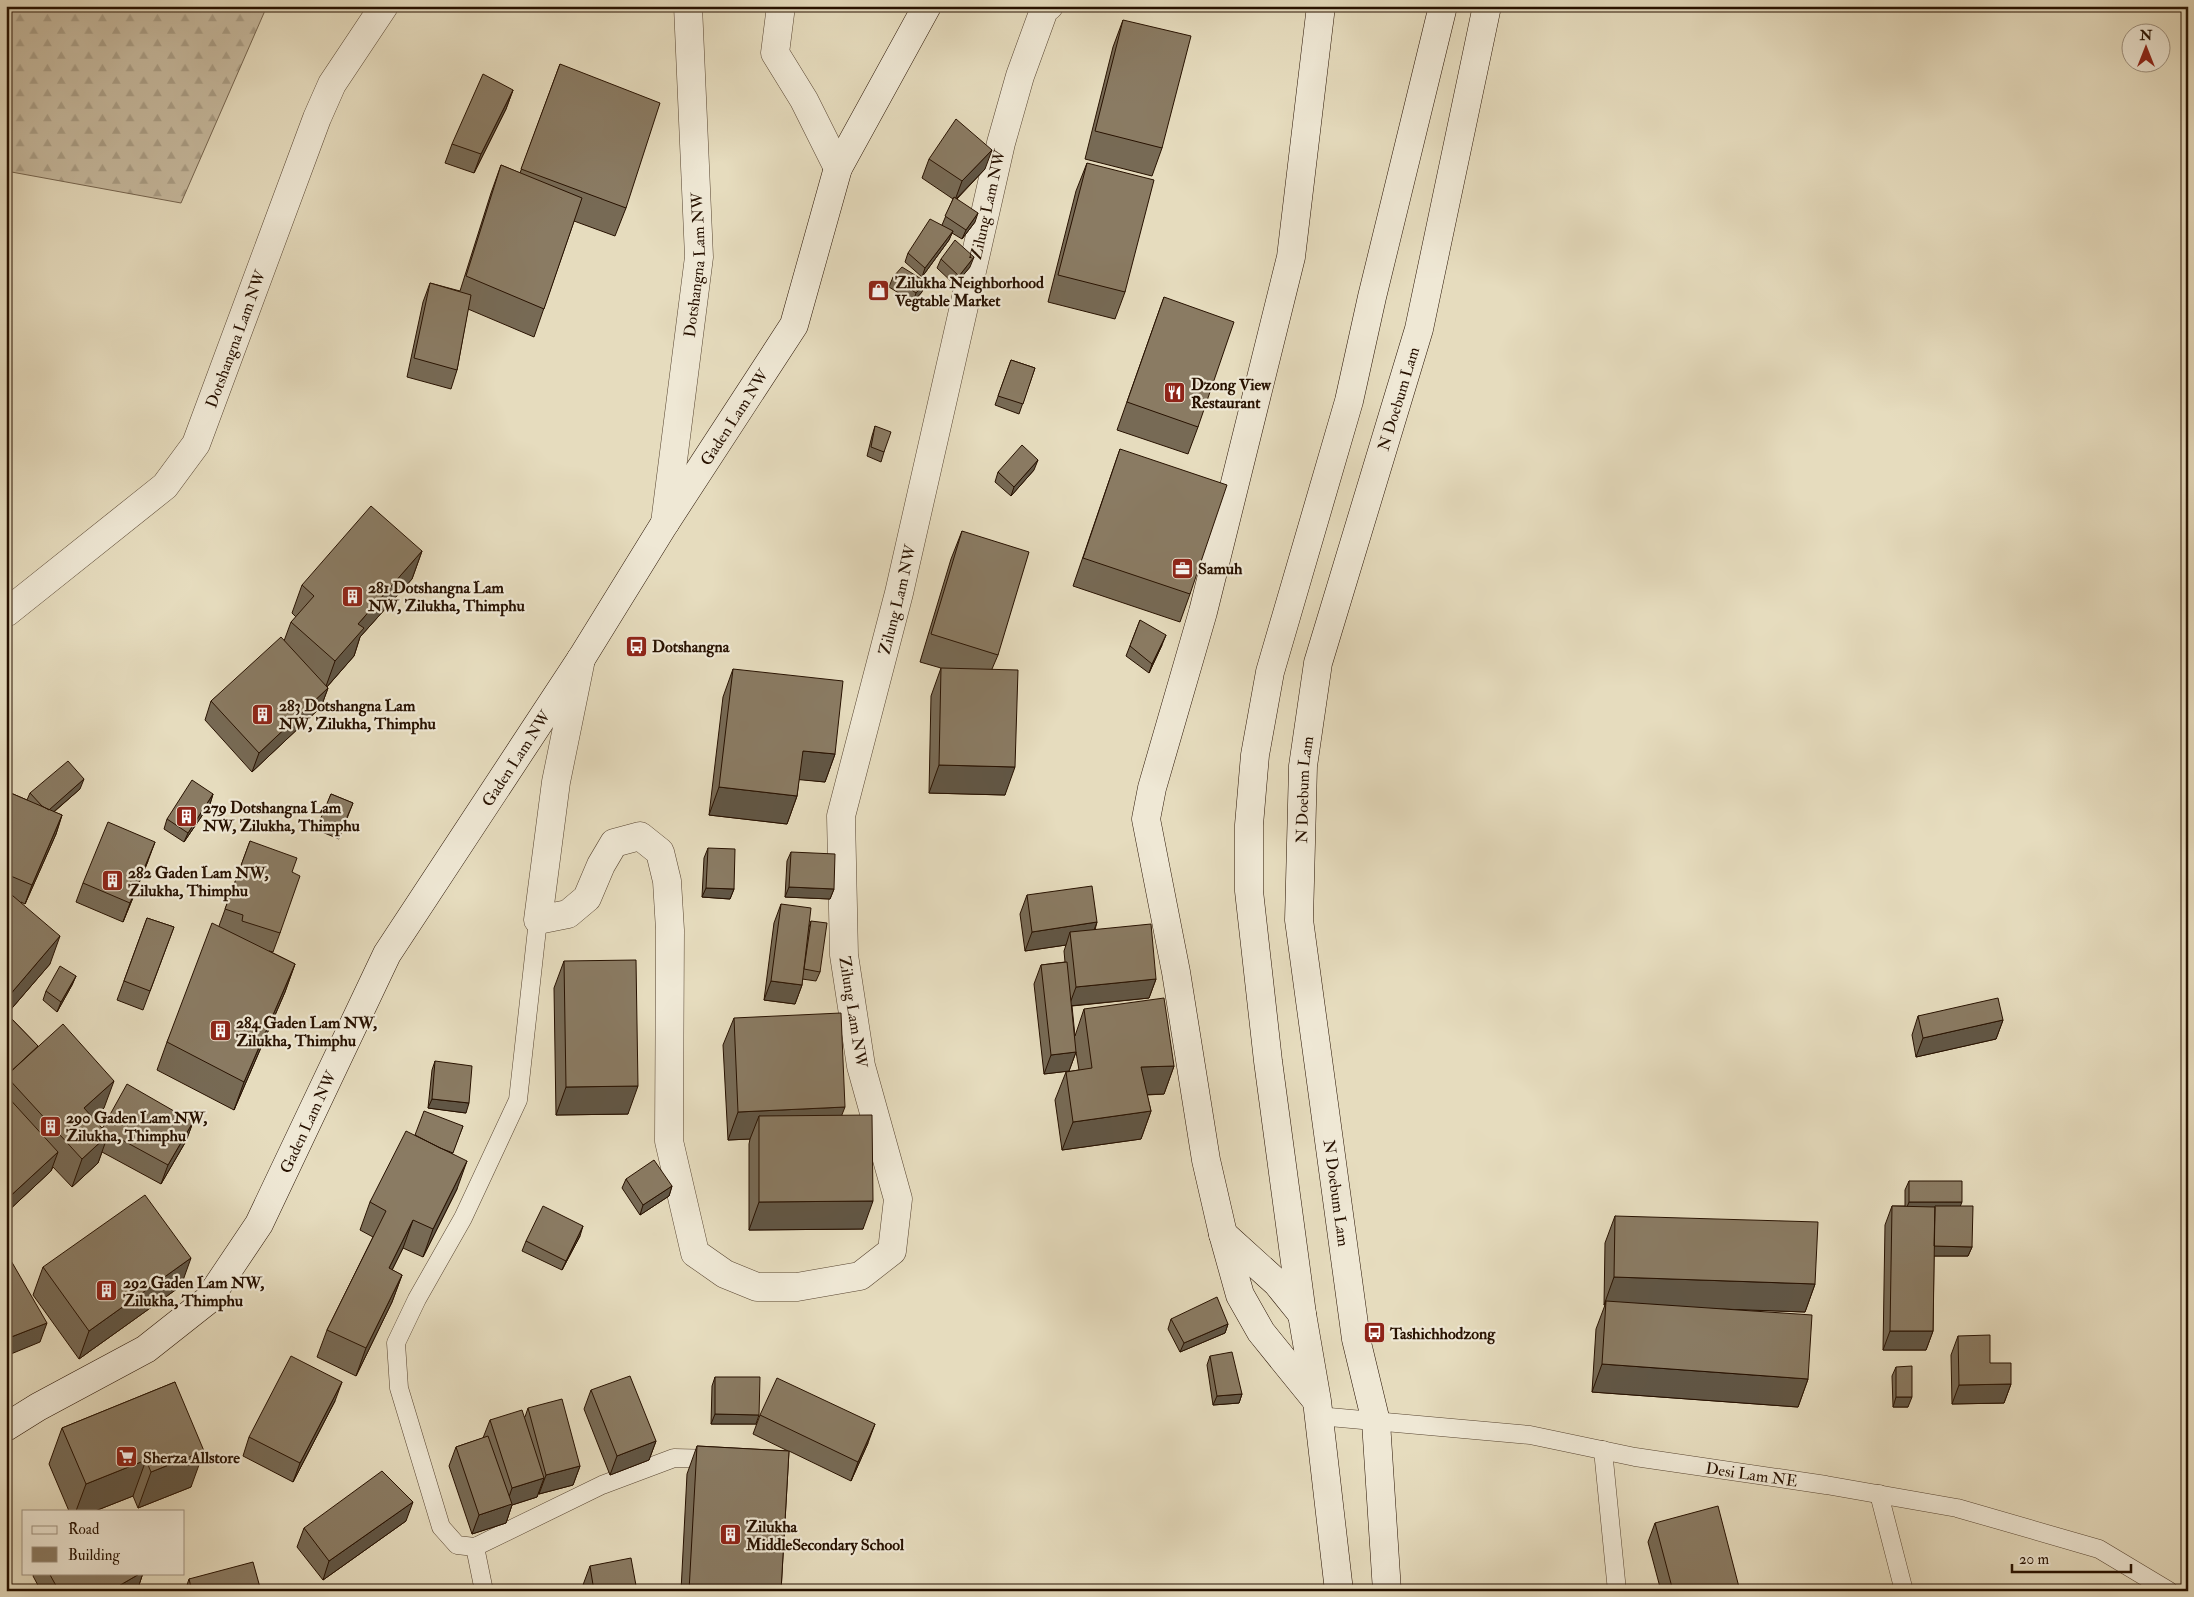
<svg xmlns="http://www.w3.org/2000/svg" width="2194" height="1597" viewBox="0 0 2194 1597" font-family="'IM FELL Double Pica',serif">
  <defs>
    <pattern id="forest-firs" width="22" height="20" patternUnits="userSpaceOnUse" patternTransform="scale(1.25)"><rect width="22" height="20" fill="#c6b99e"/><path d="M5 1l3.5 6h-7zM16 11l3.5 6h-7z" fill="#aa9e86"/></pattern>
  </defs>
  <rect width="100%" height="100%" fill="#e6dcbe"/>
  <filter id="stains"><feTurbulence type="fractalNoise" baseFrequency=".004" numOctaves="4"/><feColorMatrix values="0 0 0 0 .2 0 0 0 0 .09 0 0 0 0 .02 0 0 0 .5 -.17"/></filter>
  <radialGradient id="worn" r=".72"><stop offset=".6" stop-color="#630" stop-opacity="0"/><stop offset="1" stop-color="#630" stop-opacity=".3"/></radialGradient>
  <path fill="url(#forest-firs)" stroke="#76654f" d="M6,6H267L181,203L6,171Z"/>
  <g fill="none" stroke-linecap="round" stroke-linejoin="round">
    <defs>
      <g id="service">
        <path d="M538,920L518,1100L463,1218L417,1299L396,1343L399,1388L441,1527L457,1545L475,1547L602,1485L674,1458L717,1459"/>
        <path id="s1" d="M1318,1416L1530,1435L1635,1457L1826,1485L1957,1508L2099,1549L2169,1591"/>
        <path d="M1603,1450L1617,1591"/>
        <path d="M1879,1494L1904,1591"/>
        <path d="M475,1547L484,1591"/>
      </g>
      <g id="minor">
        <path d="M781,6L775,53L804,100L838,168"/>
        <path id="s2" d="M665,523L699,257L688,6"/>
        <path id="s3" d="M6,613L165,486L196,444L317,118L332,84L384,6"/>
        <path id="s4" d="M581,659L556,782L538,920L568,914L587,898L601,865L614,843L640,836L660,852L667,881L670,930L669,1141L695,1253L725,1274L757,1287H797L860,1276L892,1251L898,1199L861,1066L844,955L841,816L899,593L1001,143L1020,76L1044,10L1049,6"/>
      </g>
      <g id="secondary">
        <path d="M1223,1234L1277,1283L1302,1314"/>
        <path d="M1316,1400L1261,1332L1240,1295L1223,1234L1206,1160L1176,972L1146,819L1152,788L1203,612L1291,257L1321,6"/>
        <path id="s5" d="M6,1427L38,1407L146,1349L208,1300L259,1224L387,954L581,659L665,523L794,325L838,168L927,6"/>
        <path d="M1339,1591L1317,1401L1302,1314L1268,1061L1249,891V825L1255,755L1270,672L1349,401L1372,297L1443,6"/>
        <path id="s6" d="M1387,1591L1376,1422L1356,1339L1299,920L1303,766L1318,663L1419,329L1487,6"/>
      </g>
    </defs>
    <use href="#service" stroke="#574430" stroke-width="19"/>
    <use href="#minor" stroke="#574430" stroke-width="29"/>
    <use href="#secondary" stroke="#271100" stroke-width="29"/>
    <use href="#service" stroke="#efe8d5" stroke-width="18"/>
    <use href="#minor" stroke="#efe8d5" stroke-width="28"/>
    <use href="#secondary" stroke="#efe8d5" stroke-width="28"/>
  </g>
  <path fill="#776a55" stroke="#271100" d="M1123,20L1162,148L1152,176L1085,159L1113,47Z
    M560,64L626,208L615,236L574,221L534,337L468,309L457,370L451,389L407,377L423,302L430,283L460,291L491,193L501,165L520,173Z
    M513,90L506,109L474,173L445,163L452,144Z
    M929,159L985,169L957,199L975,222L962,239L952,233L949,240L922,277L905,262L908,253L942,225L953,199L922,178Z
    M1087,163L1125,292L1115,319L1048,302L1076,191Z
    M941,259L970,267L955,285L937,268Z
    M893,277L922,292L913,302L889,287Z
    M1164,297L1198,427L1188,454L1117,430Z
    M1011,360L1035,368L1019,414L995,405Z
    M875,426L884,452L881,462L867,456L872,436Z
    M1120,449L1190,594L1180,622L1073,586Z
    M1034,470L1011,496L995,482L998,472Z
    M962,531L998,655L992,669L1005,795L929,793L931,696L941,668L920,662L951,559Z
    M422,551L412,579L360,637L354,656L327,687L328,688L321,707L252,772L205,720L211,701L284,641L291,622L296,617L292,613L302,585Z
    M1140,620L1162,645L1149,673L1126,656Z
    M733,669L835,754L825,782L799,779L797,796L787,824L709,815L723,697Z
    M80,789L54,812L62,815L56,834L25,904L21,902L50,964L7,1014L38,1046L104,1108L93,1118L102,1128L193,1122L186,1141L161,1184L102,1152L98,1163L72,1187L53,1167L51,1171L6,1213V791L27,800L30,793Z
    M213,794L210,804L184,842L164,829L167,819Z
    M331,794L353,803L339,839L317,830Z
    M250,841L292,872L280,933L273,952L269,951L295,964L285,992L234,1110L157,1070L167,1042L219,926Z
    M708,848L734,889L730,899L702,897L704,858Z
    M791,852L834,889L830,899L785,897L787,861Z
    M148,861L123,922L76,902L83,883Z
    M1027,895L1097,922L1095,930L1156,979L1149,998L1072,1006L1075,1036L1084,1009L1174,1066L1164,1094L1147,1095L1151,1111L1141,1139L1062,1150L1055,1100L1066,1072L1079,1070L1076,1052L1069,1071L1044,1074L1034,984L1041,965L1065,962L1064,951L1066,945L1025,951L1020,914Z
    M781,904L809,927L811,921L820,972L816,981L802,979V985L795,1004L764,1000L774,923Z
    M147,918L174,927L143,1010L117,1000Z
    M564,961L628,1114L556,1115L554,988Z
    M76,976L72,985L57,1012L43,1000L46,991Z
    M1918,1016L2003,1020L1996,1039L1916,1057L1912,1035Z
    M734,1018L842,1115L863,1229L749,1230V1144L750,1139L728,1140L723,1045Z
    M435,1061L466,1113L428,1108L432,1070Z
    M463,1126L452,1154L457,1189L423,1257L403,1248L392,1270L402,1275L392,1302L356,1376L317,1357L327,1330L373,1237L360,1230L370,1202L415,1135Z
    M626,1179L672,1186L669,1196L640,1215L622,1188Z
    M1909,1181L1960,1206L1972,1247L1968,1256H1934L1933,1331L1926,1350H1883L1885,1225L1892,1206H1905V1190Z
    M1615,1216L1815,1284L1805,1312L1723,1309L1808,1379L1798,1407L1592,1392L1596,1329L1605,1305H1604L1605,1243Z
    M580,1236L562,1270L522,1251L526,1241Z
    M43,1267L181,1286L79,1359L33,1295Z
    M1171,1319L1228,1324L1225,1333L1180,1352L1168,1329Z
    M1958,1336L1990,1363L2011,1384L2004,1403L1952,1404L1951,1355Z
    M1210,1356L1242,1394L1239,1403L1213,1405L1207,1365Z
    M1896,1367L1908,1407H1893L1892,1376Z
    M715,1377L756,1424H711L712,1386Z
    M175,1382L191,1487L138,1508L133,1496L95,1511H69L49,1464L62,1428Z
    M591,1390L656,1441L649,1460L610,1475L584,1409Z
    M335,1401L293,1482L243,1456L249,1437Z
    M528,1408L580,1466L573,1485L539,1494V1492L537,1497L512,1505L506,1523L472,1534L449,1466L456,1447L483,1438L490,1420L525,1417Z
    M760,1415L868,1443L851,1481L789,1451L781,1591H681L687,1474L697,1446L788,1451L753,1434Z
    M406,1521L323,1580L297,1547L304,1528Z
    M1655,1523L1740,1591H1661L1648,1542Z
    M590,1566L637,1591H584L583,1585Z
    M34,1573H143L137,1591H41L33,1576Z
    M189,1579L261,1591H185Z"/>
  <path fill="#615645" stroke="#271100" d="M513,90L506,109L474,173L481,154Z
    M992,150L985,169L955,200L962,181Z
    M978,213L975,222L962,239L966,230Z
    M953,231L949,240L922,277L925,268Z
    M974,257L970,267L955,285L959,276Z
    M926,282L922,292L913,302L916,293Z
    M1038,460L1034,470L1011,496L1014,487Z
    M422,551L412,579L360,637L354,656L325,689L335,661L358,624Z
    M1166,635L1162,645L1149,673L1152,664Z
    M328,688L321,707L252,772L259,753Z
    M803,751L835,754L825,782L792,779Z
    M939,765L1015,767L1005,795L929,793Z
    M84,779L80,789L43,821L46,812Z
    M719,787L797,796L787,824L709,815Z
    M213,794L210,804L184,842L188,833Z
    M62,815L56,834L25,904L32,885Z
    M155,842L148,861L123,922L130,903Z
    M789,887L834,889L830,899L785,897Z
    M706,888L734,889L730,899L702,897Z
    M1097,922L1090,941L1070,932L1066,945L1025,951L1032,932Z
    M60,936L50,964L6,1015V1001L8,997Z
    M295,964L285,992L234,1110L244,1082Z
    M76,976L72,985L57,1012L61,1002Z
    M1156,979L1149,998L1069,1006L1076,987Z
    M771,981L802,985L795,1004L764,1000Z
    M2003,1020L1996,1039L1916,1057L1923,1038Z
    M1076,1052L1069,1071L1044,1074L1051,1055Z
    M1174,1066L1164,1094L1131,1095L1141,1067Z
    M114,1081L104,1108L74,1136L84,1108Z
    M638,1086L628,1114L556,1115L566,1087Z
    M432,1099L469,1103L466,1113L428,1108Z
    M845,1107L834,1135L759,1116L750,1139L728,1140L738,1112Z
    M1151,1111L1141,1139L1062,1150L1073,1122Z
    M193,1122L186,1141L161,1184L168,1165Z
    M108,1135L98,1163L72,1187L82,1159Z
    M58,1152L51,1171L6,1213V1200Z
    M467,1161L457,1189L423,1257L433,1229Z
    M672,1186L669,1196L640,1215L643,1205Z
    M873,1201L863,1229L749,1230L759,1202Z
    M1909,1202H1962L1958,1212H1905Z
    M413,1220L403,1248L379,1296L389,1268Z
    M583,1226L580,1236L562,1270L566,1261Z
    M1934,1246L1972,1247L1968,1256H1930Z
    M191,1258L181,1286L79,1359L89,1331Z
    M402,1275L392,1302L356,1376L366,1348Z
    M1614,1277L1815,1284L1805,1312L1606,1305V1301L1605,1305H1604Z
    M47,1323L40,1342L6,1356V1339Z
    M1228,1324L1225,1333L1180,1352L1184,1343Z
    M1890,1331H1933L1926,1350H1883Z
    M1602,1364L1808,1379L1798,1407L1592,1392Z
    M342,1382L335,1401L293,1482L300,1463Z
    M2011,1384L2004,1403L1952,1404L1959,1385Z
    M1242,1394L1239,1403L1213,1405L1217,1396Z
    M1896,1397H1912L1908,1407H1893Z
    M715,1414L759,1415L756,1424H711Z
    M875,1424L868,1443L851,1481L858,1462Z
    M656,1441L649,1460L610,1475L617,1456Z
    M204,1451L191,1487L138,1508L151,1472Z
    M146,1460L133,1496L95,1511H76L86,1484Z
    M580,1466L573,1485L539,1494L546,1475Z
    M544,1478L537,1497L512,1505L506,1523L472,1534L479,1515L506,1506L512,1488Z
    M413,1502L406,1521L323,1580L329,1561Z
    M141,1573H143L137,1591H110Z
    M1698,1586L1696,1591H1681Z"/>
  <path fill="#8a7b63" stroke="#271100" d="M1123,20L1191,36L1162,148L1095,131Z
    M560,64L660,103L626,208L521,169Z
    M483,74L513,90L481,154L452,144Z
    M956,119L992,150L962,181L929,159Z
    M1087,163L1154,180L1125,292L1058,275Z
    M501,165L582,198L544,309L466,276Z
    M954,197L978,213L966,230L945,216Z
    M930,219L953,231L925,268L908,253Z
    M955,240L974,257L959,276L941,259Z
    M902,267L926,282L916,293L893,277Z
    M430,283L471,295L457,370L414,358Z
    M1164,297L1234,322L1198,427L1127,402Z
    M1011,360L1035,368L1023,404L998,396Z
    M875,426L891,432L884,452L871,447Z
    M1022,445L1038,460L1014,487L998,472Z
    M1120,449L1227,485L1190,594L1083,558Z
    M371,506L422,551L358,624L364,628L335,661L291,622L314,596L302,585Z
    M962,531L1029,552L998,655L931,634Z
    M1140,620L1166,635L1152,664L1130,646Z
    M281,637L328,688L259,753L211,701Z
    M941,668L1018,670L1015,767L939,765Z
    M733,669L843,681L835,754L803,751L797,796L719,787Z
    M68,761L84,779L49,810L42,806L30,793Z
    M192,780L213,794L188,833L167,819Z
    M6,791L62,815L32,885L6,874Z
    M331,794L353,803L342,829L320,820Z
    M108,822L155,842L130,903L83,883Z
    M250,841L297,858L292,872L300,876L280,933L242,921L243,915L225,909Z
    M708,848L735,849L734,889L706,888Z
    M791,852L835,854L834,889L789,887Z
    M1092,886L1097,922L1032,932L1027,895Z
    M6,890L60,936L8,997L6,995Z
    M781,904L811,908L802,985L771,981Z
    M147,918L174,927L150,991L124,981Z
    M811,921L827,923L820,972L804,969Z
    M212,923L295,964L244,1082L167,1042Z
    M1151,924L1156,979L1076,987L1070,932Z
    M636,960L638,1086L566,1087L564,961Z
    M1067,962L1076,1052L1051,1055L1041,965Z
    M60,966L76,976L61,1002L46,991Z
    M1164,998L1174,1066L1141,1067L1151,1111L1073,1122L1066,1072L1092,1068L1084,1009Z
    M1998,998L2003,1020L1923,1038L1918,1016Z
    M6,1013L38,1046L6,1076Z
    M841,1013L845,1107L738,1112L734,1018Z
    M63,1024L114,1081L84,1108L108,1135L82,1159L6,1076Z
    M435,1061L472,1066L469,1103L432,1099Z
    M127,1084L193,1122L168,1165L102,1129Z
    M6,1095L58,1152L6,1200Z
    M424,1111L463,1126L453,1153L440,1148L415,1135Z
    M872,1115L873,1201L759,1202V1116Z
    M406,1131L467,1161L433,1229L413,1220L389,1268L402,1275L366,1348L327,1330L386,1211L370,1202Z
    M654,1160L672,1186L643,1205L626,1179Z
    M1909,1181H1962V1202H1909Z
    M145,1195L191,1258L89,1331L43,1267Z
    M543,1206L583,1226L566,1261L526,1241Z
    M1892,1206L1935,1207L1933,1331H1890Z
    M1935,1206H1973L1972,1247L1934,1246Z
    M1615,1216L1818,1222L1815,1284L1614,1277Z
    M6,1252L47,1323L6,1339Z
    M1217,1297L1228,1324L1184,1343L1171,1319Z
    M1606,1301L1812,1315L1808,1379L1602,1364Z
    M1990,1335V1363H2011V1384L1959,1385L1958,1336Z
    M1232,1352L1242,1394L1217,1396L1210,1356Z
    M291,1356L342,1382L300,1463L249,1437Z
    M1912,1366V1397H1896V1367Z
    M630,1376L656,1441L617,1456L591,1390Z
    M715,1377H760L759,1415L715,1414Z
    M777,1378L875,1424L858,1462L760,1415Z
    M175,1382L204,1451L151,1472L146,1460L86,1484L62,1428Z
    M562,1399L580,1466L546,1475L528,1408Z
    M522,1410L544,1478L512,1488L490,1420Z
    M488,1436L512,1504L479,1515L456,1447Z
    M697,1446L789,1451L781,1591H689Z
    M382,1471L413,1502L329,1561L304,1528Z
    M1718,1506L1740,1591H1699L1698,1586L1681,1591H1673L1655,1523Z
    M631,1558L637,1591H594L590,1566Z
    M253,1562L261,1591H192L189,1579Z
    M49,1573H141L110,1591H59Z
    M443,1589V1591H426Z"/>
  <defs>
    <symbol id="shop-square" viewBox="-11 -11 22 22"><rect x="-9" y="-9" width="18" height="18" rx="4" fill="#8f2418" stroke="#efe8d5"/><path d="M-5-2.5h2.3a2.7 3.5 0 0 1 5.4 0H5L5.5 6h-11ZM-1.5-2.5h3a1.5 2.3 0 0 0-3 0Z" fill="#fff"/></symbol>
    <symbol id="restaurant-square" viewBox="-11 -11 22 22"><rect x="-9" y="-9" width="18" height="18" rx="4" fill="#8f2418" stroke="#efe8d5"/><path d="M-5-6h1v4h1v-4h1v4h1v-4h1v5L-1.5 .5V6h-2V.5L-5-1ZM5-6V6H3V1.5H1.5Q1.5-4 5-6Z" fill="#fff"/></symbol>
    <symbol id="office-square" viewBox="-11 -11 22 22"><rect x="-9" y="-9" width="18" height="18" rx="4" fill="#8f2418" stroke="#efe8d5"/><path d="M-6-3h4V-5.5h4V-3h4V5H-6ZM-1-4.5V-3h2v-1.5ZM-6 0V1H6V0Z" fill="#fff"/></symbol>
    <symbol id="building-square" viewBox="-11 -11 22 22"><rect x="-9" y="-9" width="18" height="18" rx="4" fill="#8f2418" stroke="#efe8d5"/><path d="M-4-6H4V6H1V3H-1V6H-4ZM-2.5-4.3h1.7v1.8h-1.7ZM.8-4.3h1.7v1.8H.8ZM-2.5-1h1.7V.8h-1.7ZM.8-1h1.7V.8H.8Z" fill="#fff"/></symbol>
    <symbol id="bus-square" viewBox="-11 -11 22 22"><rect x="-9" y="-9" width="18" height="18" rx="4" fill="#8f2418" stroke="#efe8d5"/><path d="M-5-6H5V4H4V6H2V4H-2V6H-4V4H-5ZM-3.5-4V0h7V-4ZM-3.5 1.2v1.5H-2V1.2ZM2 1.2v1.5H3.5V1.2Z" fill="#fff"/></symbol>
    <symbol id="supermarket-square" viewBox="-11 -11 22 22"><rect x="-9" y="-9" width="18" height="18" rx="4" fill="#8f2418" stroke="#efe8d5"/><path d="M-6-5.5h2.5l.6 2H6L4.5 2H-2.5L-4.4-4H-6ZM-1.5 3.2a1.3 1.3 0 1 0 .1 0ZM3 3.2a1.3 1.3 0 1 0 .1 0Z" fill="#fff"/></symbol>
  </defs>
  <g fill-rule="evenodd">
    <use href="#shop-square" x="866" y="278" width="25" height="25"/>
    <use href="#restaurant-square" x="1162" y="380" width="25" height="25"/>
    <use href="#office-square" x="1170" y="556" width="25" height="25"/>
    <use href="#building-square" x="340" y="584" width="25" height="25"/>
    <use href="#bus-square" x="624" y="634" width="25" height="25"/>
    <use href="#building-square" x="250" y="702" width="25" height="25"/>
    <use href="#building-square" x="174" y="804" width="25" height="25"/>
    <use href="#building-square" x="100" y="868" width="25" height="25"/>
    <use href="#building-square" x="208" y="1018" width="25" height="25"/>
    <use href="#building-square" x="38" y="1114" width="25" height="25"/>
    <use href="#building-square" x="94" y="1278" width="25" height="25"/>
    <use href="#bus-square" x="1362" y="1320" width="25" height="25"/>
    <use href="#supermarket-square" x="114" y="1444" width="25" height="25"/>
    <use href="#building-square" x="718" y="1522" width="25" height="25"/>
  </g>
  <g text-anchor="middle" stroke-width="4.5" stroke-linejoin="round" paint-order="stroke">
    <g font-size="16" fill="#271100" stroke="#efe8d5">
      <text dy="6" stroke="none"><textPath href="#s4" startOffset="2125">Zilung Lam NW</textPath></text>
      <text dy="6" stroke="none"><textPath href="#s2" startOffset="260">Dotshangna Lam NW</textPath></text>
      <text dy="6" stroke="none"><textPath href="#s3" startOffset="368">Dotshangna Lam NW</textPath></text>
      <text dy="6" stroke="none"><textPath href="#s6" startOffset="1212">N Doebum Lam</textPath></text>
      <text dy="6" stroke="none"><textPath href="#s5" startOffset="1269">Gaden Lam NW</textPath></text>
      <text dy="6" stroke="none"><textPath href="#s4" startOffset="1720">Zilung Lam NW</textPath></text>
      <text dy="6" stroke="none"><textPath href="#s5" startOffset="864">Gaden Lam NW</textPath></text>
      <text dy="6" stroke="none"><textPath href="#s6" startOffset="808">N Doebum Lam</textPath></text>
      <text transform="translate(854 1012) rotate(81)" y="6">Zilung Lam NW</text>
      <text dy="6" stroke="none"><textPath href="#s5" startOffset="444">Gaden Lam NW</textPath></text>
      <text transform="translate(1337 1193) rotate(82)" y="6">N Doebum Lam</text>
      <text dy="6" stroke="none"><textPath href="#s1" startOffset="438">Desi Lam NE</textPath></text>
    </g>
    <g font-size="16" font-weight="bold" fill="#271100" stroke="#efe8d5" text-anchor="start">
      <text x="895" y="288">Zilukha Neighborhood<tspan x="895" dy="18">Vegtable Market</tspan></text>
      <text x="1191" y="390">Dzong View<tspan x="1191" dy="18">Restaurant</tspan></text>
      <text x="1198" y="574">Samuh</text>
      <text x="368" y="593">281 Dotshangna Lam<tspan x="368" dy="18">NW, Zilukha, Thimphu</tspan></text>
      <text x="652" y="652">Dotshangna</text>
      <text x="279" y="711">283 Dotshangna Lam<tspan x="279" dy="18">NW, Zilukha, Thimphu</tspan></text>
      <text x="203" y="813">279 Dotshangna Lam<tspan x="203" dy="18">NW, Zilukha, Thimphu</tspan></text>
      <text x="128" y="878">282 Gaden Lam NW,<tspan x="128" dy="18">Zilukha, Thimphu</tspan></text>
      <text x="236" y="1028">284 Gaden Lam NW,<tspan x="236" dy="18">Zilukha, Thimphu</tspan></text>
      <text x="66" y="1123">290 Gaden Lam NW,<tspan x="66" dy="18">Zilukha, Thimphu</tspan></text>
      <text x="123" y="1288">292 Gaden Lam NW,<tspan x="123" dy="18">Zilukha, Thimphu</tspan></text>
      <text x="1390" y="1339">Tashichhodzong</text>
      <text x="143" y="1463">Sherza Allstore</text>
      <text x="746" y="1532">Zilukha<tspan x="746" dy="18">MiddleSecondary School</tspan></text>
    </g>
  </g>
  <rect width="2194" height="1597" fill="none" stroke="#e6dcbe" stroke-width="25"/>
  <rect x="8" y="8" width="2179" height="1582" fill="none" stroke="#271100" stroke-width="2.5"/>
  <rect x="12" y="12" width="2169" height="1572" fill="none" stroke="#271100"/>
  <rect x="22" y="1510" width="162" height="65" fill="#efe8d5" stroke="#9f9280"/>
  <rect x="32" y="1526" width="25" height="8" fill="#efe8d5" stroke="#9f9280"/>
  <text x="68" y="1534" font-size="15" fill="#271100">Road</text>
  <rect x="32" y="1547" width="25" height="15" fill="#8a7b63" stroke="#9f9280"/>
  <text x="68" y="1560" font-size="15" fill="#271100">Building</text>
  <g transform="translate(2146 48)"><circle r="24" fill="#efe8d5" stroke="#9f9280"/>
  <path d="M0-4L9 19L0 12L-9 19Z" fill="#8f2418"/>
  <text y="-8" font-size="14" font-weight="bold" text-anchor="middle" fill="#271100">N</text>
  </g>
  <path d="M2012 1564v8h119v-8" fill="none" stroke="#271100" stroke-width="2.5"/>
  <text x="2019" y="1564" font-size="15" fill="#271100" stroke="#efe8d5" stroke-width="4" paint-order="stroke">20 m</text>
  <rect width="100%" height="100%" filter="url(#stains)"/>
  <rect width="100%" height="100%" fill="url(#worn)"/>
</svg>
